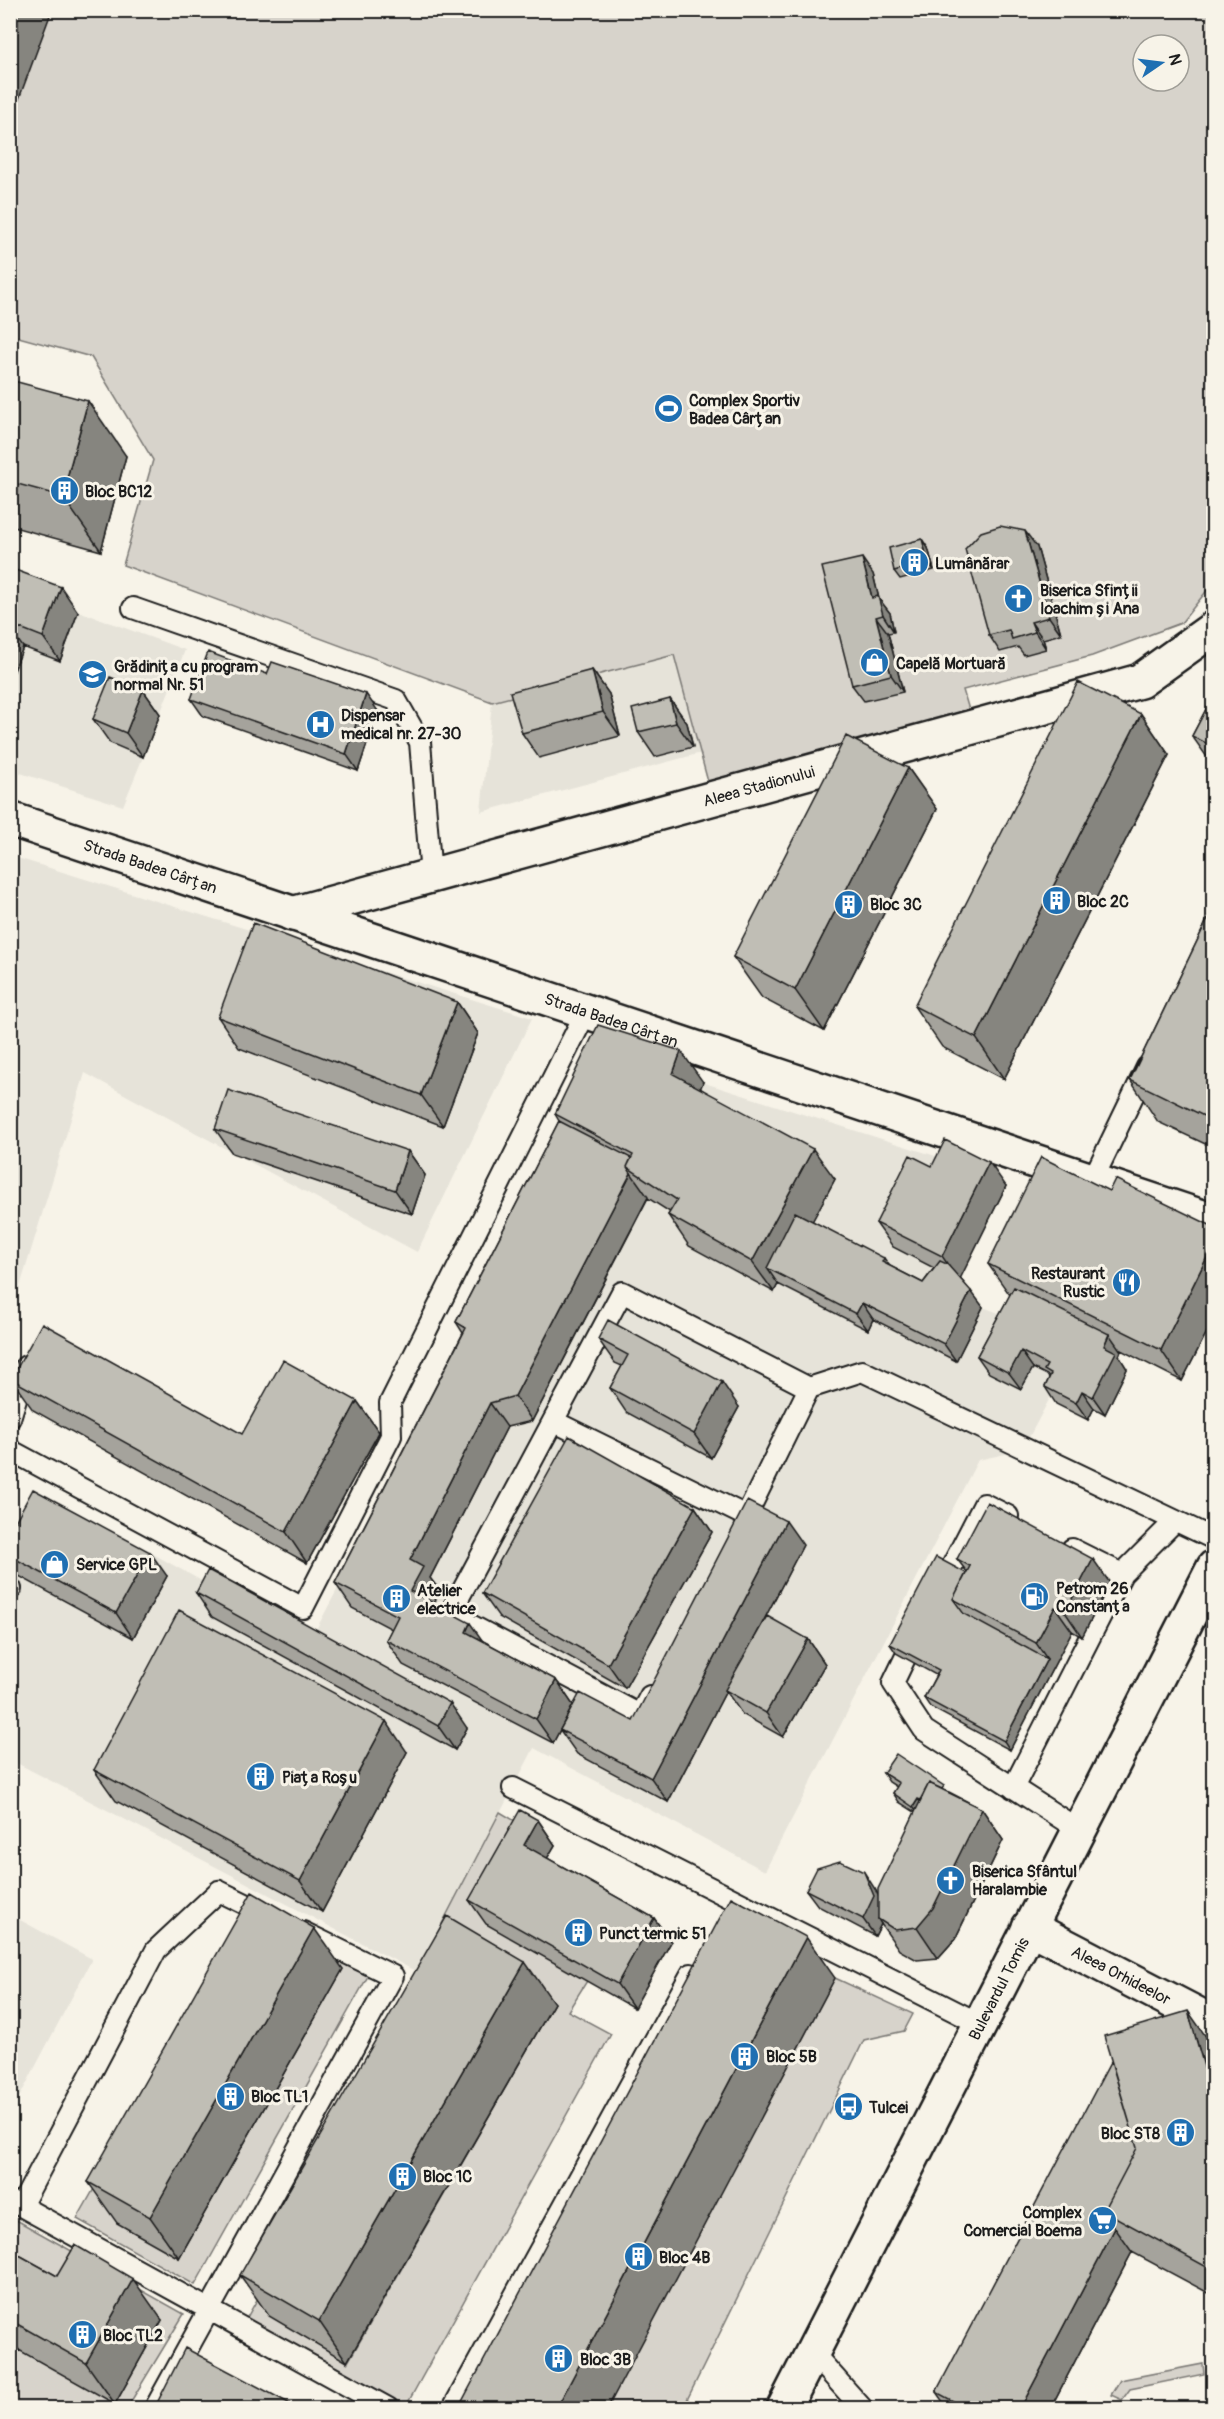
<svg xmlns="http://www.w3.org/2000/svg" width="1224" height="2419" viewBox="0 0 1224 2419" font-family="Pangolin,sans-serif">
  <rect width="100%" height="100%" fill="#f7f3e8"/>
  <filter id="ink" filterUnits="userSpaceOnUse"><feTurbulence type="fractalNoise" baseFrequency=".0167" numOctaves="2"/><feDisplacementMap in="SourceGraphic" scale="12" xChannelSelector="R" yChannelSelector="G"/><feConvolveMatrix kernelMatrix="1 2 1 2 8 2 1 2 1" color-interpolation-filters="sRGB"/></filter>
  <g filter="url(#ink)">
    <path fill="#e6e3d9" d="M10,586L185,650L160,714L127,701L110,743L143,757L123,806L11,770Z
      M675,654L701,753L481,812L492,702Z
      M11,856L532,1018L417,1252L85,1073L11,1316Z
      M619,1056L961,1164L1006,1186L959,1281L983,1307L1017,1320L1085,1332L1018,1458L1010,1453L978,1460L765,1871L534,1748L417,1972L11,1760L10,1591L56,1500L310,1641Z
      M11,1915L92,1959L11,2113Z"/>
    <path fill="#d7d3cb" stroke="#7a7874" stroke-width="1.5" fill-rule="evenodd" d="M10,11H1213V583L1181,623L1092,656L963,690L969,710L708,782L674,655L492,702L123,565L153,460L91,357L11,335ZM1143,45H1179V81H1143Z
      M500,1812L537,1834L587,1981L568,2011L611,2034L405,2408H402L245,2321L321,2186L348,2362L554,2003L417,1972Z
      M251,1910L368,1976L195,2285L77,2219ZM343,1968L179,2258L117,2223Z
      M835,1978L913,2014L904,2031L864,2040L683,2408H606Z
      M11,2217L184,2314L127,2408H11Z
      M1203,2364L1204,2374L1130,2389L1122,2400L1111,2395L1120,2380Z"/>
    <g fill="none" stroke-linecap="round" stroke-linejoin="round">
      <defs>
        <path id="service" d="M133,608L396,700L420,742L431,876
          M1092,1181L1147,1067
          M10,1418L26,1366
          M553,1421L746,1516L809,1388L862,1371L1214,1539
          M10,1450L303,1608L391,1436L390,1403L586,1012
          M1072,1549L1122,1574L1175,1521
          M950,1570L984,1504L1008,1516
          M10,1589H11
          M905,1658L893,1683L924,1730L1079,1830
          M650,1696L640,1715L450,1614L622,1292L809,1388
          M513,1788L980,2024
          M1013,1788L1122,1574
          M10,2201L21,2206L156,1950L219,1891L268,1915
          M21,2206L388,2408
          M812,2352L862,2408
          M155,2408L393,1976L303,1932
          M453,2408L691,1974"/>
        <g id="minor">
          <path id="s1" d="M292,914L1140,681L1214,628"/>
          <path id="s2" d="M1029,1927L1214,2023"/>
        </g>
        <g id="tertiary">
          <path id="s3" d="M10,819L1214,1221"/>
        </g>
        <g id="primary">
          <path id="s4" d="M784,2408L1214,1567"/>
        </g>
      </defs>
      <use href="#service" stroke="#1c1c1c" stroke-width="24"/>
      <use href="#minor" stroke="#1c1c1c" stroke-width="38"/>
      <use href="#tertiary" stroke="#1c1c1c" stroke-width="38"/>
      <use href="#primary" stroke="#1c1c1c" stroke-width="38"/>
      <use href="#service" stroke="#f7f3e8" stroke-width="20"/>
      <use href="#minor" stroke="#f7f3e8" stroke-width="33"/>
      <use href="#tertiary" stroke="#f7f3e8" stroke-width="33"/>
      <use href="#primary" stroke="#f7f3e8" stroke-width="33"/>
    </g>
    <path fill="#a5a39c" stroke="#1c1c1c" stroke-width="1.5" d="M10,380L126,456L101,551L10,526Z
      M1037,547L1061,634L1043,639L1046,649L1024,655L1018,647L1000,652L989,635Z
      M928,548L934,570L900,579L894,571Z
      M10,568L78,612L60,661L23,647L10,681Z
      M873,574L879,599L890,613L894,632L888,633L903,692L864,701L852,685Z
      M592,670L609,694L620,736L539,758L522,733Z
      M267,674L378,711L358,771L203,716L191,699Z
      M143,690L160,714L143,757L110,743L93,719Z
      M1214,694V762L1209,760L1192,736Z
      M670,699L687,723L693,747L655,757L638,732Z
      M1141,714L1169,755L1004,1079L942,1047L914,1006Z
      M908,768L937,809L824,1031L762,998L733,957Z
      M1214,906V1148L1158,1122L1130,1080Z
      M457,1002L478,1033L443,1126L239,1048L218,1017Z
      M703,1082L700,1088L835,1179L812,1221L890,1266L923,1283L934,1268L893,1247L876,1223L932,1166L1006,1186L960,1278L983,1307L956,1361L873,1319L868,1330L778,1284L774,1292L689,1246L668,1215L670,1212L648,1198L532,1421L507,1427L430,1578L440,1591L434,1604L483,1641L556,1680L573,1705L553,1743L403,1665L386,1640L392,1629L352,1608L335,1583L463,1333L456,1322L559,1121L555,1114Z
      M215,1129L408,1151L425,1175L412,1214L232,1153Z
      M1109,1191L1214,1227V1318L1182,1381L1121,1350L1119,1356L1127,1369L1105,1414L1094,1408L1088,1420L1056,1404L1045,1387L1049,1378L1047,1375L1033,1368L1021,1389L989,1373L977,1356L1010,1295L988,1264Z
      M598,1339L739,1407L711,1458L626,1412L610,1388L622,1366L615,1363Z
      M11,1379L242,1434L357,1401L379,1432L307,1563L33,1410Z
      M695,1507L712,1532L625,1688L499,1617L482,1593Z
      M10,1531L167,1576L133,1638L17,1575L10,1565Z
      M803,1545L751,1644L808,1639L825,1664L783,1737L742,1714L726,1691L668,1802L577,1754L560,1730L633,1721Z
      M957,1559L1110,1583L1082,1637L1072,1631L1010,1750L930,1707L924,1698L936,1675L896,1653L890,1644L966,1573L967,1572Z
      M196,1593L467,1728L455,1750L212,1617Z
      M407,1752L322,1912L116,1801L94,1770Z
      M883,1773L949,1792L982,1809L1003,1840L955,1939L938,1958L917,1960L899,1950L881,1924L875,1936L818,1906L806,1890L875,1889L878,1895L915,1812L899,1802L893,1793L897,1787L889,1782Z
      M538,1820L555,1845L547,1858L654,1918L671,1942L634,2008L486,1924L469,1900Z
      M343,1969L179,2258L117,2223L88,2182Z
      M554,2003L347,2362L269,2316L240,2275Z
      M1214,2048V2296L1132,2252L1050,2409H948L936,2392Z
      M10,2250L57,2276L162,2320L115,2404L19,2350L12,2364L10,2363Z"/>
    <path fill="#86857f" stroke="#1c1c1c" stroke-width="1.5" d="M19,10H52L10,123V33Z
      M88,401L126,456L101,551L62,496Z
      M1025,531L1037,547L1061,634L1049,617Z
      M922,539L928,548L934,570L928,562Z
      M862,558L873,574L879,599L890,613L894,632L872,598Z
      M61,587L78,612L60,661L43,637Z
      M876,617L888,633L903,692L891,675Z
      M1031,622L1043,639L1046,649L1035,632Z
      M10,629L23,647L10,681Z
      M592,670L609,694L620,736L603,712Z
      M143,690L160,714L143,757L126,733Z
      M366,694L378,711L358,771L346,754Z
      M670,699L687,723L693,747L676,723Z
      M1141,714L1169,755L1004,1079L976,1038Z
      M908,768L937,809L824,1031L795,990Z
      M10,914L16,922L10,939Z
      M457,1002L478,1033L443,1126L421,1095Z
      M681,1051L703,1082L694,1105L673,1074Z
      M813,1149L835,1179L783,1276L767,1268L778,1284L774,1292L752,1262Z
      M408,1151L425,1175L412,1214L395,1190Z
      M989,1162L1006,1186L959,1281L942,1256Z
      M631,1173L648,1197L532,1421L515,1396Z
      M1214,1243V1318L1182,1381L1161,1350Z
      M884,1258L896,1275L882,1262Z
      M971,1291L983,1307L956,1361L944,1344Z
      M862,1303L873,1319L868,1330L856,1314Z
      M1109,1334L1121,1351L1119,1356L1127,1369L1105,1414L1093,1397L1104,1346Z
      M1021,1351L1033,1368L1021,1389L1009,1373Z
      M722,1382L739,1407L711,1458L694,1434Z
      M1082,1391L1094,1408L1088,1420L1076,1403Z
      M357,1401L379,1432L307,1563L286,1532Z
      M490,1403L507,1427L430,1578L440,1591L427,1615L410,1591V1560Z
      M695,1507L712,1532L625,1688L608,1664Z
      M786,1521L803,1545L727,1691L725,1690L726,1691L668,1802L651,1778Z
      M150,1552L167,1576L133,1638L116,1613Z
      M1093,1559L1110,1583L1082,1637L1065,1612Z
      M1055,1607L1072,1631L1010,1750L1004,1741L1047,1659L1036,1643Z
      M470,1623L487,1647L466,1632Z
      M808,1639L825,1664L783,1737L766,1713Z
      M556,1680L573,1705L553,1743L536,1719Z
      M450,1703L467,1728L455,1750L438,1726Z
      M386,1721L407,1752L322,1912L300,1881Z
      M918,1799L924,1807L919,1815L913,1807Z
      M982,1809L1003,1840L955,1939L938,1958L917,1927Z
      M538,1820L555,1845L541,1869L524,1845Z
      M864,1872L875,1889L886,1913L878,1919L881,1924L875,1936L863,1919Z
      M654,1918L671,1942L634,2008L617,1984Z
      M314,1928L343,1969L179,2258L150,2217Z
      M806,1937L835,1978L607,2409H556Z
      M525,1962L554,2003L347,2362L319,2321Z
      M1188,2011L1214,2048V2090L1209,2084Z
      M1115,2228L1132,2252L1050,2409H1020Z
      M133,2279L162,2320L115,2404L86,2363Z
      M10,2337L19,2350L12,2364L10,2362Z"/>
    <path fill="#c0beb5" stroke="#1c1c1c" stroke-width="1.5" d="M10,10H19L10,33Z
      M10,380L88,401L62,496L10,482Z
      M1000,526L1025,531L1049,617L1031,622L1035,632L1012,639L1009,630L989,635L965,549L981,532Z
      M922,539L928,562L894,571L889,548Z
      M862,558L872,598L878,596L883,615L876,617L891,675L852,685L822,567Z
      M10,568L61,587L43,637L10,624Z
      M208,652L267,674L272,662L366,694L346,754L191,699Z
      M592,670L603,712L522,733L510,692Z
      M110,677L143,690L126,733L93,719Z
      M1078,682L1141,714L976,1038L914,1006Z
      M1214,694V747L1192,736Z
      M670,699L676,723L638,732L632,709Z
      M846,736L908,768L795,990L733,957Z
      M1214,906V1116L1212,1120L1130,1080Z
      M253,923L457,1002L421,1095L218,1017Z
      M598,1025L681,1051L673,1074L813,1149L752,1262L668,1215L677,1200L627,1167L633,1155L555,1114Z
      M228,1090L408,1151L395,1190L215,1129Z
      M559,1121L631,1158L627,1167L631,1173L515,1396L490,1403L410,1560L423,1567L410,1591L470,1623L466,1632L556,1680L536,1719L386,1640L398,1616L335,1583L466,1328L456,1322Z
      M945,1140L989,1162L942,1256L876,1223L910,1155L932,1166Z
      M1041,1157L1109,1191L1115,1179L1214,1227V1243L1161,1350L988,1264Z
      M795,1212L884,1258L882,1262L923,1283L940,1261L947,1264L971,1291L944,1344L862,1303L856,1314L767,1268Z
      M1014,1287L1109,1334L1104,1346L1116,1352L1093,1397L1082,1391L1076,1403L1045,1387L1051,1374L1044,1370L1047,1365L1021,1351L1009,1373L977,1356Z
      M608,1320L722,1382L694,1434L610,1388L628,1355L598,1339Z
      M42,1323L242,1434L283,1360L357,1401L286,1532L11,1379Z
      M569,1436L695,1507L608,1664L482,1593Z
      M33,1489L150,1552L116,1613L10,1556V1531Z
      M747,1501L786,1521L651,1778L560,1730L580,1693L633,1721Z
      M987,1502L1093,1559L1065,1612L1055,1607L1036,1643L953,1599L970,1566L957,1559Z
      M936,1557L966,1573L953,1599L964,1614L1047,1659L1004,1741L924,1698L939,1670L890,1644Z
      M208,1570L450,1703L438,1726L196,1593Z
      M179,1610L386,1721L300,1881L94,1770Z
      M767,1616L808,1639L766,1713L725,1690Z
      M896,1754L944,1786L942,1789L929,1783L920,1800L918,1799L913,1807L893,1793L899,1783L883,1773Z
      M929,1783L982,1809L933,1908L917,1927L895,1930L878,1919V1889Z
      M520,1810L538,1820L524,1845L654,1918L617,1984L469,1900Z
      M840,1861L864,1872L874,1896L863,1919L806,1890L817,1868Z
      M252,1892L314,1928L150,2217L88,2182Z
      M731,1897L806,1937L556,2409H458Z
      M447,1916L525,1962L319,2321L240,2275Z
      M1188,2011L1209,2084L1214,2087V2271L1104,2211L1137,2148L1104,2036Z
      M1111,2061L1137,2148L1104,2211L1115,2228L1020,2409H968L936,2392Z
      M75,2245L133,2279L86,2363L10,2320V2250L57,2276Z
      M185,2348L300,2409H154Z"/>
  </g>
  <defs>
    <symbol id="stadium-disc" viewBox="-11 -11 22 22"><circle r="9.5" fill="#1f6fb2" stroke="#f7f3e8"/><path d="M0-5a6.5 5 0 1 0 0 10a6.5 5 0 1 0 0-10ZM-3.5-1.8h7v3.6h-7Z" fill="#fff"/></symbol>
    <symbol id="building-disc" viewBox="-11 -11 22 22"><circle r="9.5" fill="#1f6fb2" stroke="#f7f3e8"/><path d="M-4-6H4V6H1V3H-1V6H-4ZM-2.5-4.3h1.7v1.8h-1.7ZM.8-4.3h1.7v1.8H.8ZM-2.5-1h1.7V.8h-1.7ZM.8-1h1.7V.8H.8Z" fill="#fff"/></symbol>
    <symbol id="church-disc" viewBox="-11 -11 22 22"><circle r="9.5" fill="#1f6fb2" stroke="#f7f3e8"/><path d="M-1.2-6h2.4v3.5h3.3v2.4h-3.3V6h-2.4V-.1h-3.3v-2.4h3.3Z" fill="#fff"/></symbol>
    <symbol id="shop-disc" viewBox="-11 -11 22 22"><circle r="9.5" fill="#1f6fb2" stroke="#f7f3e8"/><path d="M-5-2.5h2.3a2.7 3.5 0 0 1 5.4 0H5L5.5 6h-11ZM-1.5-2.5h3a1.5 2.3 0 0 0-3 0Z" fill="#fff"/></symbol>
    <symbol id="school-disc" viewBox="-11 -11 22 22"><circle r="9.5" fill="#1f6fb2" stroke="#f7f3e8"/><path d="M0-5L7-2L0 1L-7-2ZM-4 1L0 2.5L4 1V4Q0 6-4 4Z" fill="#fff"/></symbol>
    <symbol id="hospital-disc" viewBox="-11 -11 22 22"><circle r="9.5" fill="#1f6fb2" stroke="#f7f3e8"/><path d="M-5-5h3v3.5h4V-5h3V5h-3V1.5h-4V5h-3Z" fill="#fff"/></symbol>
    <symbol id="restaurant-disc" viewBox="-11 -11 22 22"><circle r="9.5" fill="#1f6fb2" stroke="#f7f3e8"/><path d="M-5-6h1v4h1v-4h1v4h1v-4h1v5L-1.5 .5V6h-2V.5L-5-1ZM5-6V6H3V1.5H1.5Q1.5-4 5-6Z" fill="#fff"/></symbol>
    <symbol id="fuel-disc" viewBox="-11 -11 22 22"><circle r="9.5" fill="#1f6fb2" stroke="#f7f3e8"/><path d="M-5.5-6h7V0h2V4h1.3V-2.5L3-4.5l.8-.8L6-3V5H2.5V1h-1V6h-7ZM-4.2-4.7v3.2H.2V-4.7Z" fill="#fff"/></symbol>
    <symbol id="bus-disc" viewBox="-11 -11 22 22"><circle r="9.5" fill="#1f6fb2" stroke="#f7f3e8"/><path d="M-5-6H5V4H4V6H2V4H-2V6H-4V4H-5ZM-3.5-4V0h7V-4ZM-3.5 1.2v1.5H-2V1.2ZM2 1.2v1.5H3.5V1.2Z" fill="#fff"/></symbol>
    <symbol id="supermarket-disc" viewBox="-11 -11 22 22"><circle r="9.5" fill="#1f6fb2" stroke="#f7f3e8"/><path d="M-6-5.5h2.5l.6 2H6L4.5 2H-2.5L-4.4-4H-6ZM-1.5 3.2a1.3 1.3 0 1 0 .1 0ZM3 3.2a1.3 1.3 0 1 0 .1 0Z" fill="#fff"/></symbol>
  </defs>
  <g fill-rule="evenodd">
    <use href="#stadium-disc" x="652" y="392" width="33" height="33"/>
    <use href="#building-disc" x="48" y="474" width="33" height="33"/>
    <use href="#building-disc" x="898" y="546" width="33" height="33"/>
    <use href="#church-disc" x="1002" y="582" width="33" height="33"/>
    <use href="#shop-disc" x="858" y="646" width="33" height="33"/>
    <use href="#school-disc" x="76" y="658" width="33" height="33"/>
    <use href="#hospital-disc" x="304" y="708" width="33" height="33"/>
    <use href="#building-disc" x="1040" y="884" width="33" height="33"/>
    <use href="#building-disc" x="832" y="888" width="33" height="33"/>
    <use href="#restaurant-disc" x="1110" y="1266" width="33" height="33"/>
    <use href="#shop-disc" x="38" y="1548" width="33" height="33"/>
    <use href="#fuel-disc" x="1018" y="1580" width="33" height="33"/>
    <use href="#building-disc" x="380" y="1582" width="33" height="33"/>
    <use href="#building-disc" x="244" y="1760" width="33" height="33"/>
    <use href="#church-disc" x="934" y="1864" width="33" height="33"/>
    <use href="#building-disc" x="562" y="1916" width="33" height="33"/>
    <use href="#building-disc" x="728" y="2040" width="33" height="33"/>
    <use href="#building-disc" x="214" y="2080" width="33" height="33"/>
    <use href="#bus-disc" x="832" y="2090" width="33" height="33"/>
    <use href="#building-disc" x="1164" y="2116" width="33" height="33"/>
    <use href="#building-disc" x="386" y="2160" width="33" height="33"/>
    <use href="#supermarket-disc" x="1086" y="2204" width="33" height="33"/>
    <use href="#building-disc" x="622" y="2240" width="33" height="33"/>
    <use href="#building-disc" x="66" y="2318" width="33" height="33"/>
    <use href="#building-disc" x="542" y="2342" width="33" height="33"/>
  </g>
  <g text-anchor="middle" stroke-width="6" stroke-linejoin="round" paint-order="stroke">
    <g font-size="16" font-weight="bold" fill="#1c1c1c" stroke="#f7f3e8" text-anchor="start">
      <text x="689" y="406">Complex Sportiv<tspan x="689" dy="18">Badea Cârțan</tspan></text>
      <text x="85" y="497">Bloc BC12</text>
      <text x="935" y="569">Lumânărar</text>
      <text x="1040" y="596">Biserica Sfinții<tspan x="1040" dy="18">Ioachim și Ana</tspan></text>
      <text x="896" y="669">Capelă Mortuară</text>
      <text x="114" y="672">Grădinița cu program<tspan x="114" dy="18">normal Nr. 51</tspan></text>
      <text x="341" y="721">Dispensar<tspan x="341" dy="18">medical nr. 27-30</tspan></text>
      <text x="1077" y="907">Bloc 2C</text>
      <text x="870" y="910">Bloc 3C</text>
      <text x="1105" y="1279" text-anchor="end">Restaurant<tspan x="1105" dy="18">Rustic</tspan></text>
      <text x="76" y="1570">Service GPL</text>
      <text x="1056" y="1594">Petrom 26<tspan x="1056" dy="18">Constanța</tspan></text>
      <text x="417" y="1596">Atelier<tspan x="417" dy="18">electrice</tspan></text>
      <text x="282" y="1783">Piața Roșu</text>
      <text x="972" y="1877">Biserica Sfântul<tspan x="972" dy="18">Haralambie</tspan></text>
      <text x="599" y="1939">Punct termic 51</text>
      <text x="766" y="2062">Bloc 5B</text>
      <text x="251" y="2102">Bloc TL1</text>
      <text x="869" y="2113">Tulcei</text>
      <text x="1160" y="2139" text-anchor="end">Bloc ST8</text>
      <text x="423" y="2182">Bloc 1C</text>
      <text x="1082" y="2218" text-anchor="end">Complex<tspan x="1082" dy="18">Comercial Boema</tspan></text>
      <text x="659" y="2263">Bloc 4B</text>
      <text x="103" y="2341">Bloc TL2</text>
      <text x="580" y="2365">Bloc 3B</text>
    </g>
    <g font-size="16" fill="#1c1c1c" stroke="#f7f3e8">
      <text dy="6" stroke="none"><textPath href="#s1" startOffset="484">Aleea Stadionului</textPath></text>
      <text dy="6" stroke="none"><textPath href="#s3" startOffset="148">Strada Badea Cârțan</textPath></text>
      <text dy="6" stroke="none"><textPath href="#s3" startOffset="634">Strada Badea Cârțan</textPath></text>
      <text dy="6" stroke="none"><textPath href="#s2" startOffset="104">Aleea Orhideelor</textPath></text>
      <text dy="6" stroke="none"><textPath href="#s4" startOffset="471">Bulevardul Tomis</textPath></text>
    </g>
  </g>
  <rect width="1224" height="2419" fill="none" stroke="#f7f3e8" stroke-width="36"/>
  <rect x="18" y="18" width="1188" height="2383" fill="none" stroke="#1c1c1c" stroke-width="2" filter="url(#ink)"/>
  <g transform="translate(1161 63) rotate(76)"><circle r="28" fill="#f7f3e8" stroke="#9f9d96" stroke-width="1.5"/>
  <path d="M0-4.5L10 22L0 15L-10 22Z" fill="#1f6fb2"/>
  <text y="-9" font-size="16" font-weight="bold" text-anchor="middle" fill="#1c1c1c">N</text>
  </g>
</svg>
